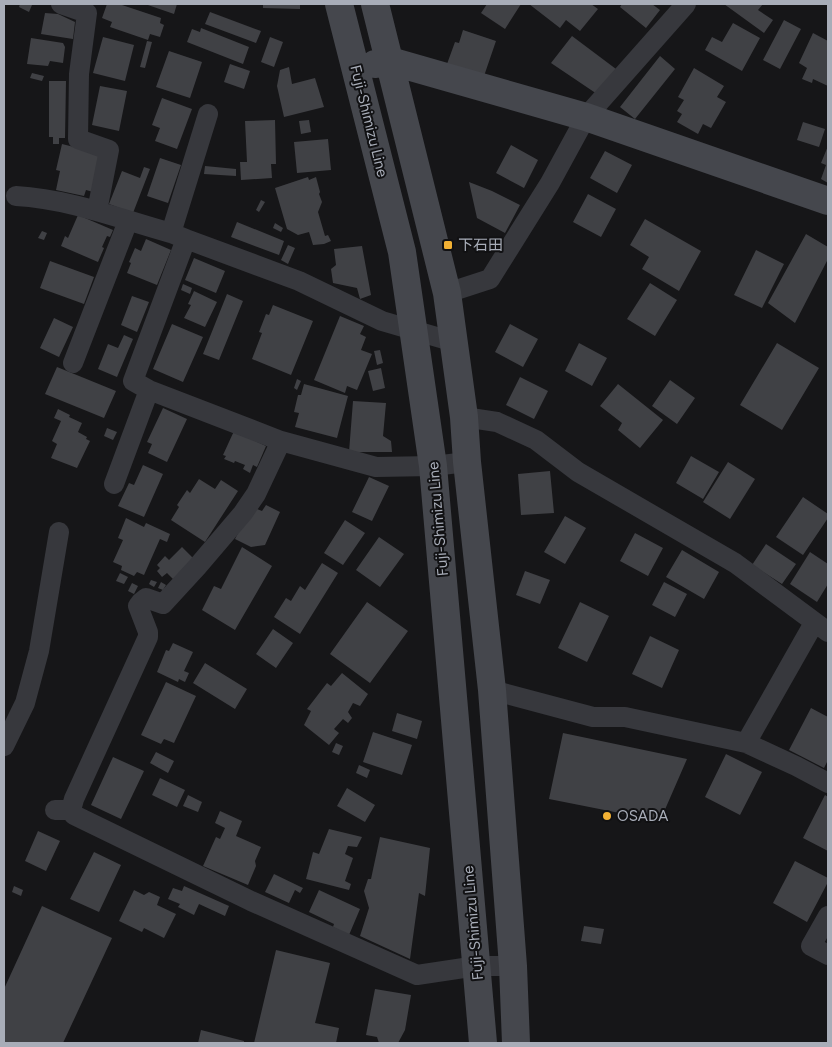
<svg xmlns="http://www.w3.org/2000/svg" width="832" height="1047" viewBox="0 0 832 1047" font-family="Figtree,'Noto Sans JP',sans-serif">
  <rect width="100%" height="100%" fill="#161618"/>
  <path fill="#404145" d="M20,4L32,5L29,12L19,7Z
    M107,4H119L161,18L160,23L164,25L160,37L150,34L148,40L110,27L112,22L102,18Z
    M145,4H177L174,14Z
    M263,4H300V9L263,8Z
    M487,4H521L505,29L481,13Z
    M529,4H591L598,9L580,31L566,20L560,28Z
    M622,4H652L660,10L646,28L620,7Z
    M724,4H763L758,10L773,20L764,33Z
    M210,12L261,31L256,43L205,24Z
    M45,13L58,14L75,22L73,39L41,34Z
    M784,20L801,29L780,69L763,60Z
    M733,23L760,38L742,71L705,50L712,37L722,42Z
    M201,28L249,47L243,64L187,42L192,29L200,32Z
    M463,30L496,41L484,76L447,64L455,42L459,43Z
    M813,33L828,41V86L813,79L812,83L802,79L807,68L799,63Z
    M572,36L616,69L597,94L551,63Z
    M103,37L134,45L125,81L93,73Z
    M270,37L283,42L274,67L261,62Z
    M31,38L63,43L65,47L63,63L50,61L48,66L27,64Z
    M147,41L152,42L145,68L140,67Z
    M169,51L202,62L190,98L156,87Z
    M660,56L675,69L635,119L620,107Z
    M230,64L250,71L244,89L224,82Z
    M289,67L292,84L315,78L324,107L284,117L277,86L280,70Z
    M694,68L724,86L717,97L726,102L711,128L703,124L698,134L677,122L682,114L677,111L684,100L678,97Z
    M32,73L44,76L42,81L30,78Z
    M49,81H66L65,138H59V144H53V137H49Z
    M100,86L127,91L119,131L92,125Z
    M162,98L192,109L177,149L155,141L160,128L152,125Z
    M275,120L276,164H271L272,178L241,180L240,162H247L245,121Z
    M309,120L311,132L301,134L299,121Z
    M803,122L825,129L819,147L797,140Z
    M328,139L331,170L297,173L294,142Z
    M62,144L102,154L93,192L86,190L84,196L56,190L60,171L56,170Z
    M511,145L538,160L524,188L496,173Z
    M828,146V183L821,179L826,165L821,163Z
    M605,151L632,165L617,193L590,178Z
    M160,158L181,165L168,203L147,196Z
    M205,166L236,169V176L204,174Z
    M144,167L150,169L133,213L109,204L122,171L140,178Z
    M308,177L309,180L316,177L320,192L319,194L322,202L318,212L325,236L328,235L331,241L324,244L313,245L309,232L298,235L287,229L275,188Z
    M469,182L492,191L520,205L505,233L477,218Z
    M588,194L616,209L601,237L573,222Z
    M261,200L265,202L259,212L256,210Z
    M78,215L113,230L110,237L107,236L102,247L104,248L98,262L61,246L65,236L68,238Z
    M645,219L701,251L679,291L642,269L649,257L630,245Z
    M237,222L284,241L279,255L231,237Z
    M275,223L283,228L281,232L273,228Z
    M42,231L47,233L44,240L38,238Z
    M806,234L828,247V259L795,323L768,303Z
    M146,239L171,250L157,285L127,273L131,263L129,262L135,248L141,251Z
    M288,245L295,248L288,264L281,260Z
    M362,246L371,295L360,299L357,288L333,283L331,269L336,265L334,249Z
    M756,250L784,264L762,308L734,295Z
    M194,258L225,271L216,293L185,280Z
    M50,261L94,277L84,304L40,288Z
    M650,283L677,300L655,336L627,319Z
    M183,284L192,288L190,294L181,290Z
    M194,291L217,302L205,327L184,318L191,305L188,304Z
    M227,294L243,301L219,360L203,354Z
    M132,296L149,302L137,332L121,325Z
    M273,305L313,321L291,375L252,359L262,333L259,332L266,314L269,315Z
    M340,316L364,326L360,334L366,337L361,350L372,354L357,390L347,386L345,393L314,380Z
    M54,318L73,327L59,357L40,348Z
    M172,324L203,337L183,382L153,369Z
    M510,324L538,339L523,367L495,352Z
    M124,335L133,339L117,377L98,369L108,344L118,348Z
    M579,343L607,358L592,386L565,371Z
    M777,343L819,368L782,430L740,405Z
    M380,350L383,363L377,365L374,351Z
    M57,367L116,391L104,418L45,394Z
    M381,368L385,388L373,391L368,371Z
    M520,377L548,391L534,419L506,405Z
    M297,379L301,381L297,390L294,388Z
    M670,380L695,398L677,424L652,406Z
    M304,384L348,396L337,438L295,427L299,413L294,412L298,395H301Z
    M618,384L663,420L640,448L618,430L622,423L600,406Z
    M353,401L386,403L383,436L391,441L392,452H349Z
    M163,408L187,419L167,462L148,453L152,444L147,442Z
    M58,409L70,415L69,417L82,423L78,432L87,437L86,439L90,441L77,468L51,458L57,444L52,441L61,421L54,418Z
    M107,428L117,432L113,440L104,436Z
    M234,431L266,446L257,467L253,465L250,473L243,469L245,465L235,461L234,463L224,459L226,456L223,455Z
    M691,456L719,472L703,499L676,483Z
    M728,462L755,479L730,519L703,502Z
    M143,465L163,474L144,517L118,506L129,483L134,485Z
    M550,471L554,513L521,515L518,474Z
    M369,477L389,486L372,521L352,512Z
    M199,479L215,489L221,480L238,491L205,542L171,520L179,507L177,505L187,490L190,493Z
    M803,497L828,514V518L803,555L776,537Z
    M266,505L280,512L265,545L251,547L235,539L241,527L257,509L262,511Z
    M565,516L586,528L565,564L544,552Z
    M126,518L144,527L146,523L170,534L167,542L160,539L144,575L137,572L134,576L121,570L122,566L113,562L123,540L118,538Z
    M345,520L365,533L343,565L324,553Z
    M635,533L663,548L648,576L620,561Z
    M379,537L404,554L380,587L356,570Z
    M766,544L796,564L782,584L752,565Z
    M182,547L194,559L176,582L167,573L162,577L157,571L160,568L157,565L165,556L169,560Z
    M242,547L272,566L235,630L202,610L214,586L221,589Z
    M682,550L719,572L704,599L666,577Z
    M810,552L828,564V584L817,602L790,584Z
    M322,563L338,573L300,634L274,617L286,598L291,601L300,586L305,590Z
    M525,571L550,580L540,604L516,595Z
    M120,573L128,577L124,584L116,581Z
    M151,580L157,582L154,587L149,584Z
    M161,582L166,585L163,590L158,588Z
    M664,582L687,594L675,617L652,605Z
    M132,583L138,586L134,594L128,591Z
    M367,602L408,631L370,683L330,654Z
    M580,602L609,616L587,662L558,648Z
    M273,629L293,643L276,668L256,654Z
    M650,636L679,650L662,688L632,674Z
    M173,643L193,652L184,671L189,673L185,682L179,679L178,682L157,672L166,650L169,651Z
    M205,663L247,689L235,709L193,683Z
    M342,673L368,694L360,706L353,703L348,712L352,718L348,723L343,719L334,729L339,733L329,745L304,725L311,711L307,709L327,683L331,686Z
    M166,682L196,696L174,743L164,739L161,744L141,735Z
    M811,708L828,717V760L824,768L789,750Z
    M397,713L422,721L417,739L392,731Z
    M373,732L412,745L402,775L363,762Z
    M563,733L687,759L660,821L549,799Z
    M336,743L343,746L339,755L332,752Z
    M156,752L174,761L168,773L150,763Z
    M726,754L762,772L740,815L705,797Z
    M113,757L144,771L121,819L91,805Z
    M359,765L370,770L367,778L356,773Z
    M160,778L185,790L177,807L152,795Z
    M347,788L375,805L365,822L337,806Z
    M188,795L202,802L198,812L183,806Z
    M825,795L828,797V851L803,838Z
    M220,811L242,821L236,836L261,847L255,861L256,866L248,885L203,866L216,837L220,839L225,828L215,823Z
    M329,829L362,837L357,847L348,846L345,854L353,858L345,881L351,884L349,890L306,879L313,852L319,854Z
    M38,831L60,841L46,871L25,861Z
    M380,837L430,848L425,896L419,893L410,959L360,936L369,908L364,891L368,879H371Z
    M94,852L121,865L99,912L70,899Z
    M795,861L828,878V882L807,922L773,903Z
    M274,874L303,888L300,893L295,890L289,903L265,892Z
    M14,886L23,890L21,896L12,892Z
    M184,886L229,906L225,916L199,904L194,915L178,907L180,904L168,899L173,888L182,891Z
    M134,890L144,895L149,892L160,897L157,905L176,914L164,938L144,928L142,932L119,921Z
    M319,890L360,909L349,935L333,927L334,924L309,912Z
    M42,906L112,938L63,1043H4V989Z
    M584,926L604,929L601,944L581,941Z
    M276,950L330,963L315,1023L339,1028L336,1043H254Z
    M375,989L411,995L405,1030L398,1043H379L377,1037L366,1035Z
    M201,1030L244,1041V1043H198Z"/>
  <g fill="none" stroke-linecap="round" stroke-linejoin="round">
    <path stroke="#37383d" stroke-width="20" d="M61,4L87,13L79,74L78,139L109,150L97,211
      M16,196C70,199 120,219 171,233
      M186,239L299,281L382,321L454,342
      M447,293L490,279L550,183L586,117L686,4
      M73,363L128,221
      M149,390L281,441L376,467L433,466L467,462
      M464,417L497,422L536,440L578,472L735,563L828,632
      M114,484L149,390L133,381L186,239L171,233L208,114
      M492,690L593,717H625L746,743L796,766L828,783
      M746,743L814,623
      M4,746L25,703L39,651L59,532
      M55,810H71L74,815L251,901L417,975L477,966H513
      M71,810L74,799L148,637V632L138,606L141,602L146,598L163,604L197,567L243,513L256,494L281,441
      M828,916L811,946L828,955"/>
    <path stroke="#45474d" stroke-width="28" d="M339,4L402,252L433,466L483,1043
      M375,4L447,293L464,417L467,462L492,690L513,966L516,1043
      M375,64L390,61L586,117L828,201"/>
  </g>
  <g fill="#f2b134" stroke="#111113" stroke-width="2">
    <rect x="443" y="240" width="10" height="10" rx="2.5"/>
    <circle cx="607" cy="816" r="5"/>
  </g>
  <g text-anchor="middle" stroke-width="4" stroke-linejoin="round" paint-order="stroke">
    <g font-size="15" fill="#a8adb8" stroke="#111113">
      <text transform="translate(369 121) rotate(76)" y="5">Fuji-Shimizu Line</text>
      <text transform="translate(438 519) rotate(-95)" y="5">Fuji-Shimizu Line</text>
      <text transform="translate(473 923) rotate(-95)" y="5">Fuji-Shimizu Line</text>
    </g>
    <g font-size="15" fill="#a8adb8" stroke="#111113" text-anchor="start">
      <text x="458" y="250">下石田</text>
      <text x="617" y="821">OSADA</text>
    </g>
  </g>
  <rect width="832" height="1047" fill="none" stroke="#a8adb8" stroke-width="10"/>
</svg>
